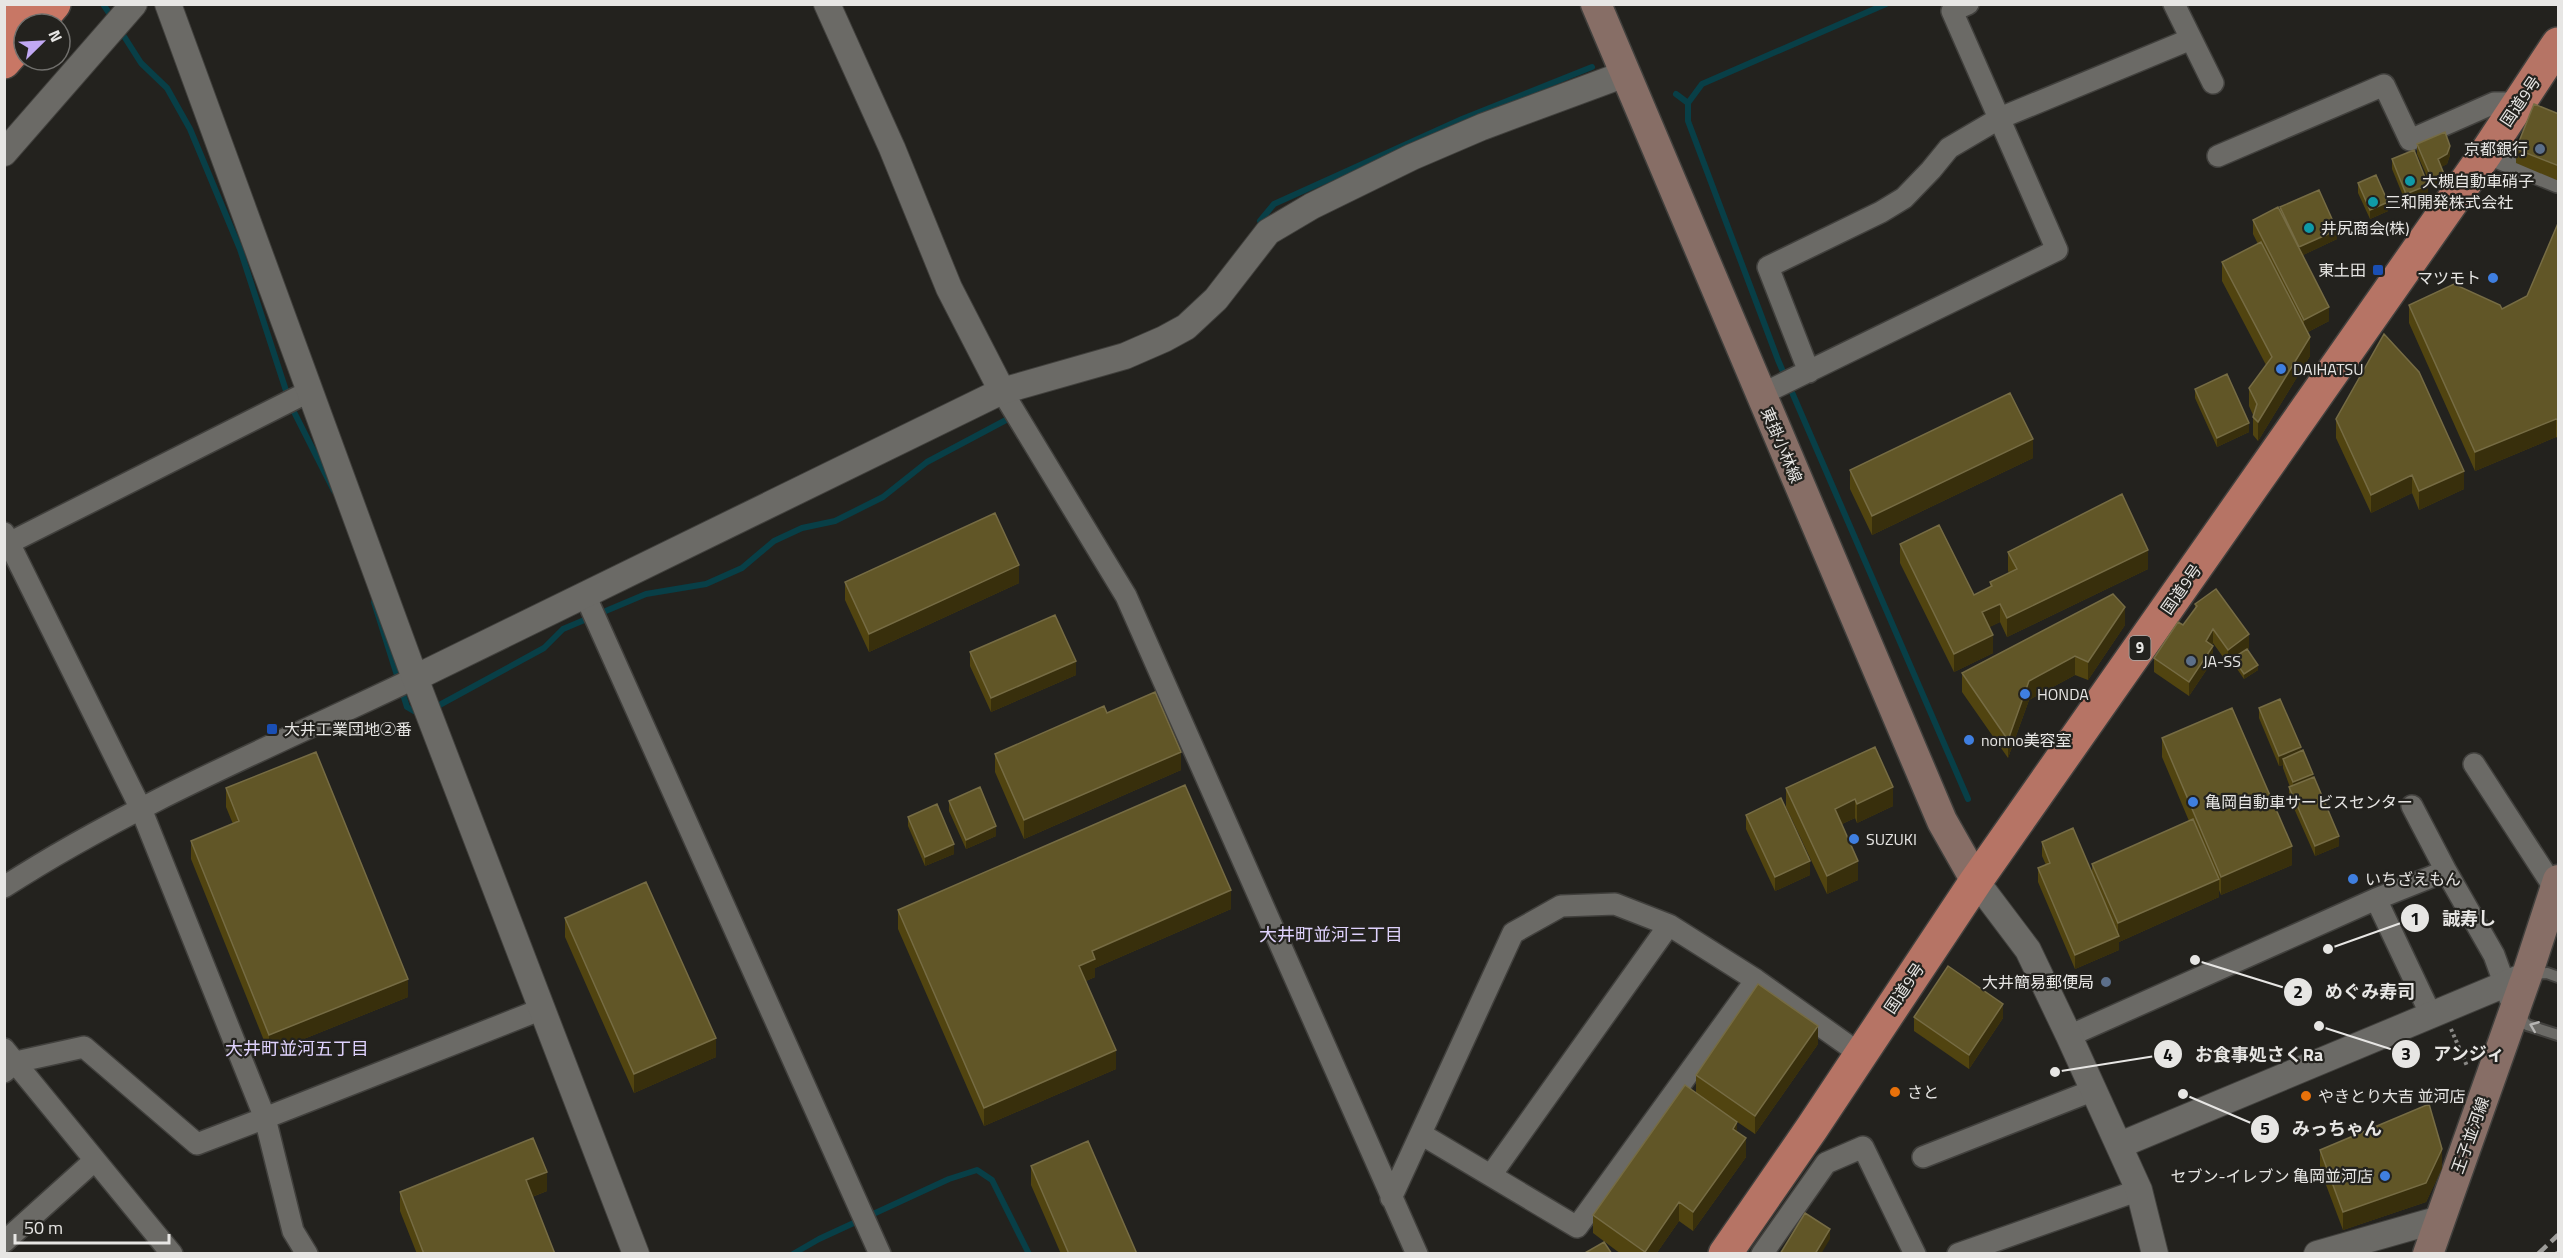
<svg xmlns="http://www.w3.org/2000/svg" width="2563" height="1258" viewBox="0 0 2563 1258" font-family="'Titillium Web','Noto Sans JP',sans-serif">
  <rect width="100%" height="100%" fill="#23221e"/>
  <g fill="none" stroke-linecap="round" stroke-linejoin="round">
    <path stroke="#083f47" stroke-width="6" d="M103,4L113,19
      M1886,4L1702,84L1688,103V121L1778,360L1968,799
      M120,30L141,63L167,88L190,129L240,249L291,406L334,491
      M1676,94L1688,103
      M1260,221L1274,204L1462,119L1592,67
      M374,602L407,707L419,714
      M434,708L544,648L563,629L646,594L706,584L742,568L774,541L802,528L835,521L883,497L927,462L1006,420
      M793,1254L819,1239L949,1179L977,1170L992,1180L1029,1254"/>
    <defs>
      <path id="service" d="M2531,974L2547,973L2558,977
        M2517,1014L2527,1025L2558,1035"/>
      <path id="minor" d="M2174,4L2213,83
        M2486,153L2558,182
        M2218,156L2384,85L2410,140L2494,103H2518
        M1809,372L1768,267L1881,212L1904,198L1931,170L1949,148L2000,118L2191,39
        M1002,391L1126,596L1417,1254
        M1760,395L2057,250L1952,11L1968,4
        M4,533L141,809L265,1118L542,1009
        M9,543L310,391
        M585,595L880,1254
        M2474,764L2555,889
        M2412,806L2446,871
        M4,887C132,804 278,744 415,678
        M2376,899L2431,1015
        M2069,1036L2376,899L2446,871L2494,955L2510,999
        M4,1049L172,1254
        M4,1072L16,1062L84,1047L197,1144L265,1118L293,1231L307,1254
        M1421,1134L1577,1227L1756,980
        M1923,1157L2094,1090
        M1491,1175L1669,925
        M1391,1198L1513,933L1561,906L1615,904L1669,925L1756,980L1860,1054
        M4,1242L95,1160
        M1762,1254L1826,1163L1863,1147L1915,1254
        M1958,1254L2139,1190"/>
      <path id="tertiary" d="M168,4L415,678L636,1254
        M827,4L892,148L949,288L1002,391
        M4,153L134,4
        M415,678L1002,391L1125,356L1164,339L1186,327L1216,299L1268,232L1312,206L1412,157L1482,127L1625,74
        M1976,881L2028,950L2069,1036L2139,1190L2155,1254
        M2120,1145L2527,975
        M2317,1254L2440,1219"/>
      <path id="secondary" d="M1596,4L1942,821L1976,881
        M2428,1254L2527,975L2558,880"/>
      <path id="trunk" d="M1725,1254L1812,1128L1976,881L2486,153L2558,44"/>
      <path id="motorway" d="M4,18L16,4
        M37,24L54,4
        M4,62L24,39"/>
    </defs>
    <use href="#service" stroke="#41403d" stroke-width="14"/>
    <use href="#minor" stroke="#41403d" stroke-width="24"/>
    <use href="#tertiary" stroke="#41403d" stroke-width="28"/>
    <use href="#secondary" stroke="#41403d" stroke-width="33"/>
    <use href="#trunk" stroke="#41403d" stroke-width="36"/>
    <use href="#motorway" stroke="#41403d" stroke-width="36"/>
    <path stroke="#898885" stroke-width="4" stroke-dasharray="3 3" stroke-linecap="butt" d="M2451,1029L2467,1066"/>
    <use href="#service" stroke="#6b6a66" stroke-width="10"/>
    <use href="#minor" stroke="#6b6a66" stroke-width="21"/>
    <use href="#tertiary" stroke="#6b6a66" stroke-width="26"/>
    <use href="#secondary" stroke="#876e66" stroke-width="30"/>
    <use href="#trunk" stroke="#b67465" stroke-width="33"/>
    <use href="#motorway" stroke="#c87765" stroke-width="33"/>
    <path stroke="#9d9c99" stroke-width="4.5" stroke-dasharray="12 6" stroke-linecap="butt" d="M2538,1254L2558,1235
      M2557,1254L2558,1252"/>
  </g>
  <path fill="#514410" d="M2559,103V181L2516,163V149L2558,114Z
    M2417,144L2450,155L2447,164L2441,167L2444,184L2432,188L2417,154Z
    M2392,159L2428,194L2406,203L2392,169Z
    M2358,183L2388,211L2370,219L2358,193Z
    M2280,207L2337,239L2303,255L2329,321L2308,332L2310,356L2258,441L2253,435V415L2249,406V388L2266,365L2222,281V262L2258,244L2253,234V220L2280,212Z
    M2559,221V439L2556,437L2475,471L2409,323V305L2502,309L2527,296Z
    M2195,389L2249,432L2217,447L2195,398Z
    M2336,419L2464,489L2419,510L2412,493L2371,513L2336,438Z
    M2033,458L1872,535L1850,489V470Z
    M1900,544L1974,595L1990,587V582L2009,573L2008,571V552L2148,569L2007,637L2000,622L1989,627L1993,653L1954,672L1900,563Z
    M845,582L1019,583L869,652L845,600Z
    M2195,604L2249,648L2247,650L2258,670L2244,679L2233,663V660L2228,664L2213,643L2212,645L2213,660L2189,696L2154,672V658L2183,625L2195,609Z
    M2125,625L2088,680L2075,675L2029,700L2008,758L1962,692V673Z
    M970,652L1076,675L991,712L970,666Z
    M2259,708L2301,751L2313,777L2339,846L2315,856L2289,797V787H2290L2283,768V765L2279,766L2259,718Z
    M2162,738L2292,865L2221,895L2219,890V897L2119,942V950L2075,969L2038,882V868L2046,865L2042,856V842L2092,872V864L2189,821L2162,757Z
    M995,754L1181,770L1024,839L995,772Z
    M226,788L408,997L269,1053L191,859V841L233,824L226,807Z
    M1786,788L1893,806L1857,823L1855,818L1842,824L1858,880L1827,894L1786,807Z
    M949,801L996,836L966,849L949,811Z
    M1746,815L1810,875L1775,891L1746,829Z
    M908,817L954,854L925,866L908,826Z
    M1231,909L1095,968V977L1086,981L1116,1069L984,1126L898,929V910Z
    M565,918L716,1057L634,1093L565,937Z
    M1914,1017L2003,1018L1969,1069L1914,1031Z
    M1818,1044L1755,1134L1733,1119L1737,1132L1746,1157L1693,1231L1679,1221L1656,1254H1621L1593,1233V1215L1696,1093V1075Z
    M2320,1150L2442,1168L2426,1202L2343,1230L2320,1169Z
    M1031,1166L1137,1254H1061L1031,1185Z
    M547,1191L532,1197L555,1254H417L400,1211V1192Z"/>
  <path fill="#382f0c" d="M2450,146V155L2447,164L2438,169V159Z
    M2444,174V184L2432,188V179Z
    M2428,185V194L2406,203V194Z
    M2388,202V211L2370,219V210Z
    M2337,230V239L2299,257V247Z
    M2329,307V321L2304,334V320Z
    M2310,337V356L2258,441V422Z
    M2556,419V437L2475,471V452Z
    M2249,423V432L2217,447V438Z
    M2033,439V458L1872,535V516Z
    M2464,471V489L2419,510V491Z
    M2412,475V493L2371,513V495Z
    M2148,550V569L2007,637V618Z
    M1019,565V583L869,652V634Z
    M2000,604V622L1982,631V612Z
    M2125,607V625L2088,680V662Z
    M2213,629V643L2206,655V641Z
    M2249,634V648L2234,660L2233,658V660L2228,664V650Z
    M1993,635V653L1954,672V654Z
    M2213,646V660L2189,696V682Z
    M2075,656V675L2029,700L2008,758V740L2029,681Z
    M1076,661V675L991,712V698Z
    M2258,665V670L2244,679V674Z
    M2301,747V757L2283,759V765L2279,766V756Z
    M1181,752V770L1024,839V820Z
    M2313,774V784L2293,792V782Z
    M1893,787V806L1857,823V804Z
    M1855,799V818L1835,827V809Z
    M996,826V836L966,849V840Z
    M2339,836V846L2315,856V846Z
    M954,844V854L925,866V857Z
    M2292,846V865L2221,895V877Z
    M1810,861V875L1775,891V877Z
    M1858,861V880L1827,894V876Z
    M2219,879V897L2119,942V950L2075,969V955L2118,936V923Z
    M1231,890V909L1095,968V977L1079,984V966L1092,951Z
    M408,979V997L269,1053V1035Z
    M2003,1004V1018L1969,1069V1055Z
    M1818,1026V1044L1755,1134V1116Z
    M716,1038V1057L634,1093V1074Z
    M1116,1050V1069L984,1126V1108Z
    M1737,1122V1140L1733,1129Z
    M1746,1138V1157L1693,1231V1212Z
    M2442,1149V1168L2426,1202L2343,1230V1212Z
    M547,1172V1191L526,1199V1180Z
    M1679,1202V1221L1656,1254H1645V1252Z
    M1830,1229V1239L1821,1254H1815Z"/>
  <path fill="#615627" stroke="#766c44" stroke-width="1.5" d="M2534,104L2559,114V166L2516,149Z
    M2445,132L2450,146L2447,154L2438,159L2444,174L2432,179L2417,144Z
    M2414,150L2428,185L2406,194L2392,159Z
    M2376,175L2388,202L2370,210L2358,183Z
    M2319,190L2337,230L2299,247L2280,207Z
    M2278,207L2329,307L2304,320L2253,220Z
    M2559,221V420L2556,419L2475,452L2409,305L2454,284L2500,305L2502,309L2527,296Z
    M2261,242L2310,337L2258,422L2253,417L2257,404L2249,388L2272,357L2222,262Z
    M2384,334L2419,372L2464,471L2419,491L2412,475L2371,495L2336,419Z
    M2227,374L2249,423L2217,438L2195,389Z
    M2010,393L2033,439L1872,516L1850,470Z
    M2122,494L2148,550L2007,618L2000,604L1982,612L1993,635L1954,654L1900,544L1939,525L1974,595L1992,586L1990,582L2017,569L2008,552Z
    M995,513L1019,565L869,634L845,582Z
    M2216,589L2249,634L2228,650L2213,629L2206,641L2213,646L2189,682L2154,658L2178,622L2183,625L2197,606L2195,604Z
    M2113,594L2125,607L2088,662L2075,656L2029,681L2008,740L1962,673Z
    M1055,615L1076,661L991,698L970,652Z
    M2247,649L2258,665L2244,674L2233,658Z
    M1155,692L1181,752L1024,820L995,754L1104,706L1107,713Z
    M2280,699L2301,747L2279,756L2259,708Z
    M2232,708L2292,846L2221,877L2162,738Z
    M1875,747L1893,787L1857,804L1855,799L1835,809L1858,861L1827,876L1786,788Z
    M2303,750L2313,774L2293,782L2283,759Z
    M316,752L408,979L269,1035L191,841L239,821L226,788Z
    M2314,777L2339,836L2315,846L2289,787Z
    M1185,785L1231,890L1092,951L1095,959L1079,966L1116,1050L984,1108L898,910Z
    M980,787L996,826L966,840L949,801Z
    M1781,798L1810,861L1775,877L1746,815Z
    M937,804L954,844L925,857L908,817Z
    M2193,819L2219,879L2118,923L2092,864Z
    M2073,828L2119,936L2075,955L2038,868L2050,863L2042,842Z
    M646,882L716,1038L634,1074L565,918Z
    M1948,966L2003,1004L1969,1055L1914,1017Z
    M1758,984L1818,1026L1755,1116L1696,1075Z
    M1685,1085L1737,1122L1733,1129L1746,1138L1693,1212L1679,1202L1645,1252L1593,1215Z
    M2429,1104L2442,1149L2426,1183L2343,1212L2320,1150Z
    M533,1138L547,1172L526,1180L555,1254H424L400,1192Z
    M1088,1141L1137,1254H1069L1031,1166Z
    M1805,1213L1830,1229L1815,1254H1780Z
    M1604,1242L1612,1254H1583Z"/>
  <defs><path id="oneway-chevron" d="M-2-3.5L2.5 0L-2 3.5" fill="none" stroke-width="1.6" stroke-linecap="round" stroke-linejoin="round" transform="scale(1.5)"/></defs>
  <use stroke="#b5b4b2" href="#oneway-chevron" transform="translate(2534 1026) rotate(-158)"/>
  <g fill="#5c6f8a" stroke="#23221e" stroke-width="2">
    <circle cx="2540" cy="149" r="6"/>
    <circle cx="2191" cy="661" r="6"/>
    <circle cx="2106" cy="982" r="6"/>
  </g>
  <g fill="#0f9aa8" stroke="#23221e" stroke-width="2">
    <circle cx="2410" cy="181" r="6"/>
    <circle cx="2373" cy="202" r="6"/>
    <circle cx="2309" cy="228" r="6"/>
  </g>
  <g fill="#1a4fb4" stroke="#23221e" stroke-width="2">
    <rect x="2372" y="264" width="12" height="12" rx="3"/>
    <rect x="266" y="723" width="12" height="12" rx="3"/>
  </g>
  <g fill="#3f7fe0" stroke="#23221e" stroke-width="2">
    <circle cx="2493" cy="278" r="6"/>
    <circle cx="2281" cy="369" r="6"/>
    <circle cx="2025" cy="694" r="6"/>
    <circle cx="1969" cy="740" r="6"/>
    <circle cx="2193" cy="802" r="6"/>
    <circle cx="1854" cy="839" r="6"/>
    <circle cx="2353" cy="879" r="6"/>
    <circle cx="2385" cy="1176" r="6"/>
  </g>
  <g fill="#e8710a" stroke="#23221e" stroke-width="2">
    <circle cx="1895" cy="1092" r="6"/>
    <circle cx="2306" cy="1096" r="6"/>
  </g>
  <g text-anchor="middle" stroke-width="4.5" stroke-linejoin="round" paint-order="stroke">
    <rect fill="#23221e" stroke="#acaba9" stroke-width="1.5" x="2129.5" y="636" width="21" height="24" rx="4.5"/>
    <g font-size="15" font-weight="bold" fill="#e7e6e4">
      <text x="2140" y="653">9</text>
    </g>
    <g font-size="16" fill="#e7e6e4" stroke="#23221e">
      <text transform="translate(2520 101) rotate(-56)" y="6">国道9号</text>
      <text transform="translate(1782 445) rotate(67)" y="6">東掛小林線</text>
      <text transform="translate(2181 589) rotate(-55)" y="6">国道9号</text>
      <text transform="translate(1904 988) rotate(-56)" y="6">国道9号</text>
      <text transform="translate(2470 1135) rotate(-70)" y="6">王子並河線</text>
    </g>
    <g font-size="16" fill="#e7e6e4" stroke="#23221e" text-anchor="start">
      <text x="2528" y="155" text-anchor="end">京都銀行</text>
      <text x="2422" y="187">大槻自動車硝子</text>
      <text x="2385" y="208">三和開発株式会社</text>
      <text x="2321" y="234">井尻商会(株)</text>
      <text x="2366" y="276" text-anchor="end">東土田</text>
      <text x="2481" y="284" text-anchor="end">マツモト</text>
      <text x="2293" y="375">DAIHATSU</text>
      <text x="2203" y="667">JA-SS</text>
      <text x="2037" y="700">HONDA</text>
      <text x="284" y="735">大井工業団地②番</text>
      <text x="1981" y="746">nonno美容室</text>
      <text x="2205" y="808">亀岡自動車サービスセンター</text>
      <text x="1866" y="845">SUZUKI</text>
      <text x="2365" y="885">いちざえもん</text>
      <text x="2094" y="988" text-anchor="end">大井簡易郵便局</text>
      <text x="1907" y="1098">さと</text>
      <text x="2318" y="1102">やきとり大吉 並河店</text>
      <text x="2373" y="1182" text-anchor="end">セブン-イレブン 亀岡並河店</text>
    </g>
    <g font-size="18" fill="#dfd2fd" stroke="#23221e">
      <text x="1331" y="941">大井町並河三丁目</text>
      <text x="297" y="1055">大井町並河五丁目</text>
    </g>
  </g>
  <path fill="none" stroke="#e7e6e4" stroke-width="2" d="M2328 949L2415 918M2195 960L2298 992M2319 1026L2406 1054M2055 1072L2168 1054M2183 1094L2265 1129"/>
  <g fill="#e7e6e4" stroke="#23221e" stroke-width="2">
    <circle cx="2328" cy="949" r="6"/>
    <circle cx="2195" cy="960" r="6"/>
    <circle cx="2319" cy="1026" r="6"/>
    <circle cx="2055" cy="1072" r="6"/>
    <circle cx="2183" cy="1094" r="6"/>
    <circle cx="2415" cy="918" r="15"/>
    <circle cx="2298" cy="992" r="15"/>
    <circle cx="2406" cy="1054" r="15"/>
    <circle cx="2168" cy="1054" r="15"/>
    <circle cx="2265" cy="1129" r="15"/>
  </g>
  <g font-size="18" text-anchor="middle" font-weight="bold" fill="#111">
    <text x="2415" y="925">1</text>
    <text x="2298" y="998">2</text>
    <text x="2406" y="1060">3</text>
    <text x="2168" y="1061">4</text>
    <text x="2265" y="1135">5</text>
  </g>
  <g font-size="18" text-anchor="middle" font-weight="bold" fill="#e7e6e4" stroke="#23221e" stroke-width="4.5" stroke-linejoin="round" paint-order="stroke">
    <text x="2469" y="925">誠寿し</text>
    <text x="2370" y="998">めぐみ寿司</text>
    <text x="2469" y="1060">アンジィ</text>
    <text x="2259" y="1061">お食事処さくRa</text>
    <text x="2337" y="1135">みっちゃん</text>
  </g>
  <rect width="2563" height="1258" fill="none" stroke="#e7e6e4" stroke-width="12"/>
  <g transform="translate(42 42) rotate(66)"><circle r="28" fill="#23221e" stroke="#71706d" stroke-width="1.5"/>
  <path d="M0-4.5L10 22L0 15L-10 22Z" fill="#c1a8f3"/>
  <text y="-9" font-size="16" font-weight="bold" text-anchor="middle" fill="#e7e6e4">N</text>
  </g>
  <path d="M15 1234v9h154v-9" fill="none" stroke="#e7e6e4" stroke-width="3"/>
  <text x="24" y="1234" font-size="18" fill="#e7e6e4" stroke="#23221e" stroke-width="4.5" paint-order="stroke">50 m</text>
</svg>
